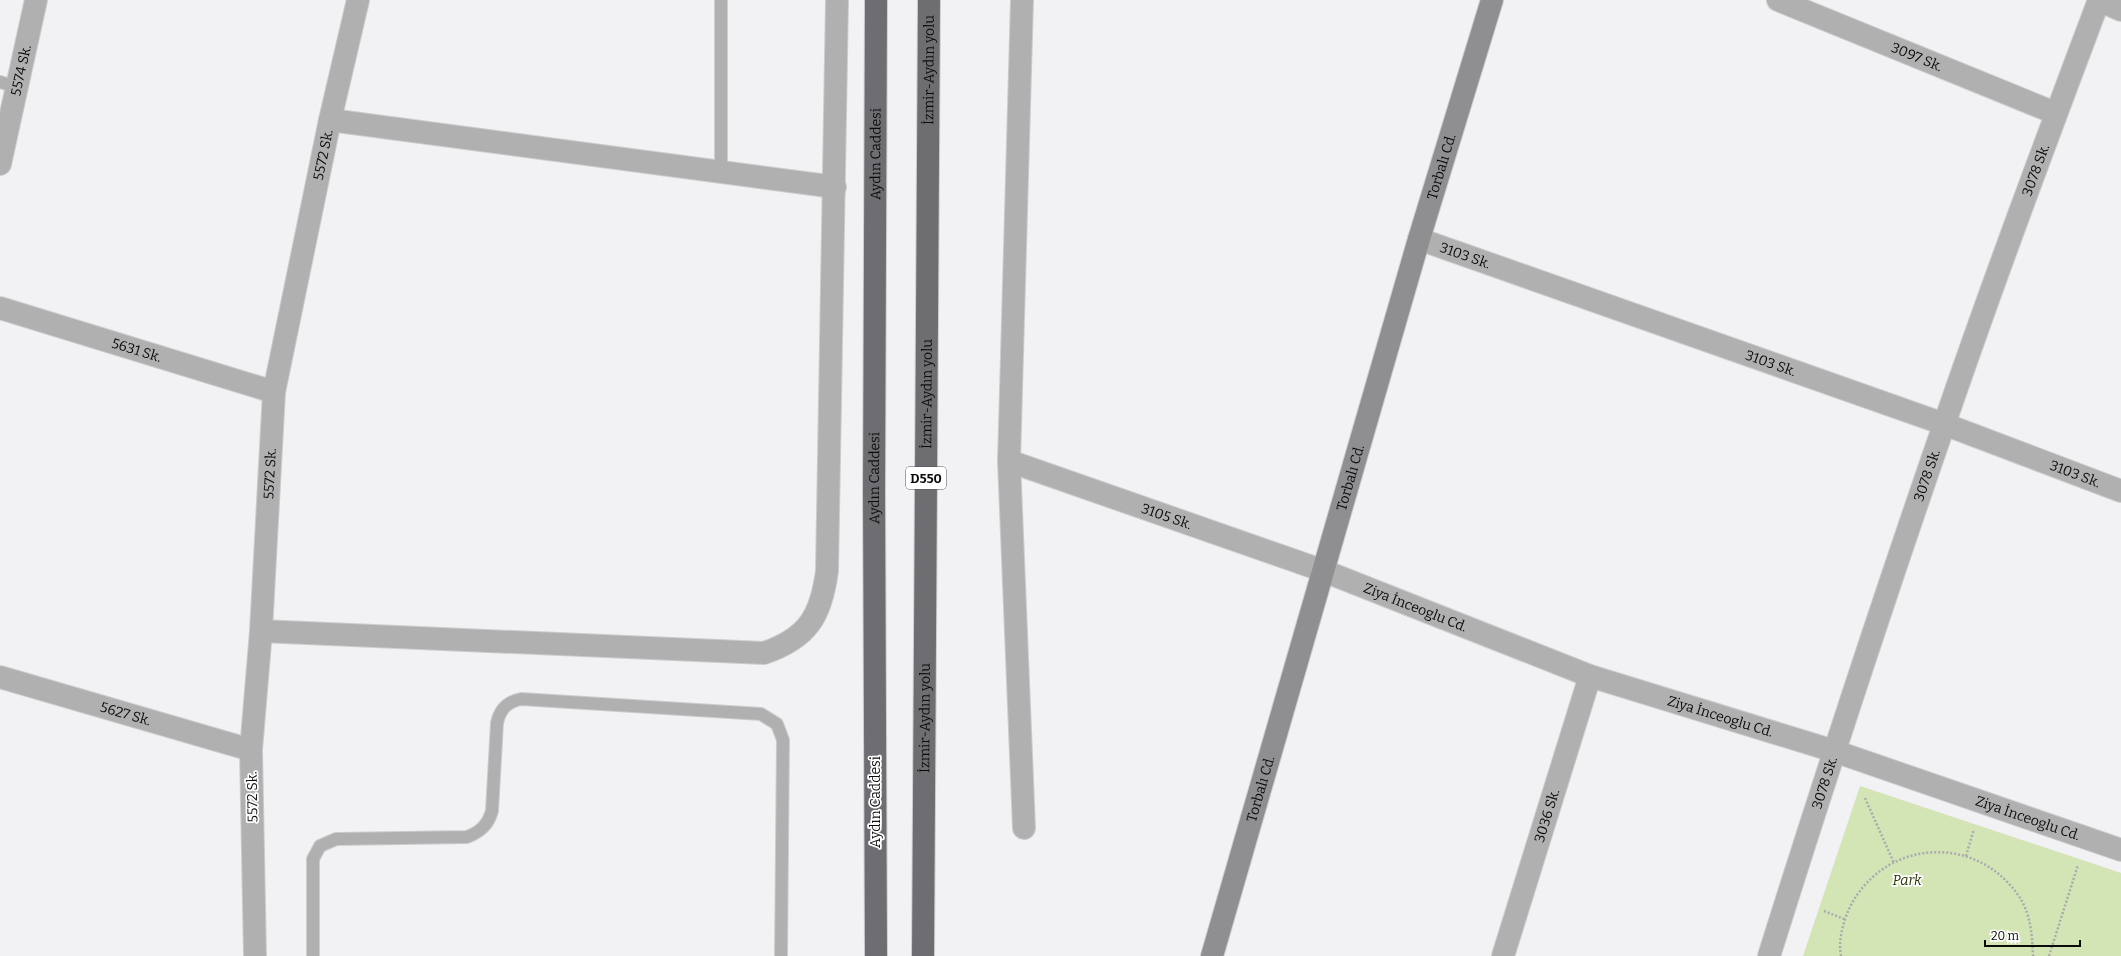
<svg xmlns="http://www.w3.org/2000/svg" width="2121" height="956" viewBox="0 0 2121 956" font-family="Bitter,serif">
  <rect width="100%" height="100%" fill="#f2f2f5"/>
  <path fill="#d3e4b5" d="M1860,786L2121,873V956H1803Z"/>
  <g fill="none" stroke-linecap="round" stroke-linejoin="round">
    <defs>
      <path id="service" d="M721,0V171
        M0,82L17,87
        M313,956V859L320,846L336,839L467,837C480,832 488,825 492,811L497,723C500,709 507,702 521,699L761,714L777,724L783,740L781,956"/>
      <g id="minor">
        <path d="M1022,0L1009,461L1024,828"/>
        <path id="s1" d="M1778,0L2055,113"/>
        <path d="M2099,0L2121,10"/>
        <path d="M330,120L835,187"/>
        <path id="s2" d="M0,164L36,0"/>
        <path id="s3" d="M1419,239L1944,424L2121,491"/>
        <path id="s4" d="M0,308L274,392"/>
        <path id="s5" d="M1009,461L1324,571L1590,676L1834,751L2121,850"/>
        <path d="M261,631L764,653C808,638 821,616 827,571L837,0"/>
        <path id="s6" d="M0,677L251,750"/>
        <path id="s7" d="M255,956L251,750L261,631L274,392L330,120L358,0"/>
        <path id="s8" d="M1503,956L1590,676"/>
        <path id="s9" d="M1769,956C1825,778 1883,601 1944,425C1993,282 2046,141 2099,0"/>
      </g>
      <g id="secondary">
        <path id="s10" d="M1212,956L1419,239L1492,0"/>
      </g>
      <g id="trunk">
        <path id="s11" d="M876,956L874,492L876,0"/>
        <path id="s12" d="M923,956L929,0"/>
      </g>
    </defs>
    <use href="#service" stroke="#cdcdd0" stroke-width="14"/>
    <use href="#minor" stroke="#cdcdd0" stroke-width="24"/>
    <use href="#secondary" stroke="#cdcdd0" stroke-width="24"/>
    <use href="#trunk" stroke="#cdcdd0" stroke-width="24"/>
    <path stroke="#ababad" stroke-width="2.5" stroke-dasharray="2 2" stroke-linecap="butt" d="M1865,798L1894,863
      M1966,856L1974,829
      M1824,911L1844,919
      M1841,956C1838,941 1843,923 1849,909C1882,840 1974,832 2018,895C2031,913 2032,935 2033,956
      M2049,956L2078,865"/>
    <use href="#service" stroke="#b0b0b1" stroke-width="12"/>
    <use href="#minor" stroke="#b0b0b1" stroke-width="22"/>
    <use href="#secondary" stroke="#8f8f91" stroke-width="22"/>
    <use href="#trunk" stroke="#6e6e72" stroke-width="22"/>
  </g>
  <g text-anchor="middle" stroke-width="3.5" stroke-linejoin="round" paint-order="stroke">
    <rect fill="#fff" stroke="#545455" stroke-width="1" x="906" y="467" width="40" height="22" rx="3"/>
    <g font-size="13" font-weight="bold" fill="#0b0b0c">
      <text x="926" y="483">D550</text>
    </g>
    <g font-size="14" fill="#0b0b0c" stroke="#fff">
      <text dy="5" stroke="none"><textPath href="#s1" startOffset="150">3097 Sk.</textPath></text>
      <text dy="5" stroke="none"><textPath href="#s2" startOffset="96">5574 Sk.</textPath></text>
      <text dy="5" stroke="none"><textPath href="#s12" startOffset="886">İzmir-Aydın yolu</textPath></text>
      <text dy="5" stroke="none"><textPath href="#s11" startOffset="802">Aydın Caddesi</textPath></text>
      <text dy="5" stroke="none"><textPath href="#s7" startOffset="807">5572 Sk.</textPath></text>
      <text dy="5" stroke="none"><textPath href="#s10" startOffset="822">Torbalı Cd.</textPath></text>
      <text dy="5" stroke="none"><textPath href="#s9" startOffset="830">3078 Sk.</textPath></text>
      <text dy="5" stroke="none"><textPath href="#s3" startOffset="49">3103 Sk.</textPath></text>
      <text dy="5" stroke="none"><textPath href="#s4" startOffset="143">5631 Sk.</textPath></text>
      <text dy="5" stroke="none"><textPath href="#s3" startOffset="373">3103 Sk.</textPath></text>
      <text dy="5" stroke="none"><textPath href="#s12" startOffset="562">İzmir-Aydın yolu</textPath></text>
      <text dy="5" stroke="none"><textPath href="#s7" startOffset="483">5572 Sk.</textPath></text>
      <text dy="5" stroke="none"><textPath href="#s3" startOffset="697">3103 Sk.</textPath></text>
      <text dy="5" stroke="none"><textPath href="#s9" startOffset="506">3078 Sk.</textPath></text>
      <text dy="5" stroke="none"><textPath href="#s11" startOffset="478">Aydın Caddesi</textPath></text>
      <text dy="5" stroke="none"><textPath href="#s10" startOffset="498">Torbalı Cd.</textPath></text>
      <text dy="5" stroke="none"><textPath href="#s5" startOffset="167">3105 Sk.</textPath></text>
      <text dy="5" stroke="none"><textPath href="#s5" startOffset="432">Ziya İnceoglu Cd.</textPath></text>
      <text dy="5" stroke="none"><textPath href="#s6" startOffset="131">5627 Sk.</textPath></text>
      <text dy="5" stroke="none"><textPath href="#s5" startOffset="756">Ziya İnceoglu Cd.</textPath></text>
      <text dy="5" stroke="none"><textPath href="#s12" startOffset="238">İzmir-Aydın yolu</textPath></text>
      <text dy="5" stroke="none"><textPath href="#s9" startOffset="182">3078 Sk.</textPath></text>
      <text dy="5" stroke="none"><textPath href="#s10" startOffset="174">Torbalı Cd.</textPath></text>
      <text transform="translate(252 797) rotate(-91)" y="5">5572 Sk.</text>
      <text transform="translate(875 802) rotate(-90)" y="5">Aydın Caddesi</text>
      <text dy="5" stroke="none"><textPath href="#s8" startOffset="147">3036 Sk.</textPath></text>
      <text dy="5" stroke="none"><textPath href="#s5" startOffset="1080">Ziya İnceoglu Cd.</textPath></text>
    </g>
    <g font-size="14" font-style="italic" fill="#283405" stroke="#fff">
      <text x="1907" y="885">Park</text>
    </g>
  </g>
  <path d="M1985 940v6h95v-6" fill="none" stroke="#0b0b0c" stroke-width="2"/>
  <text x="1991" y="940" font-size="12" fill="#0b0b0c" stroke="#ffffff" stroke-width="3" paint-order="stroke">20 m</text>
</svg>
